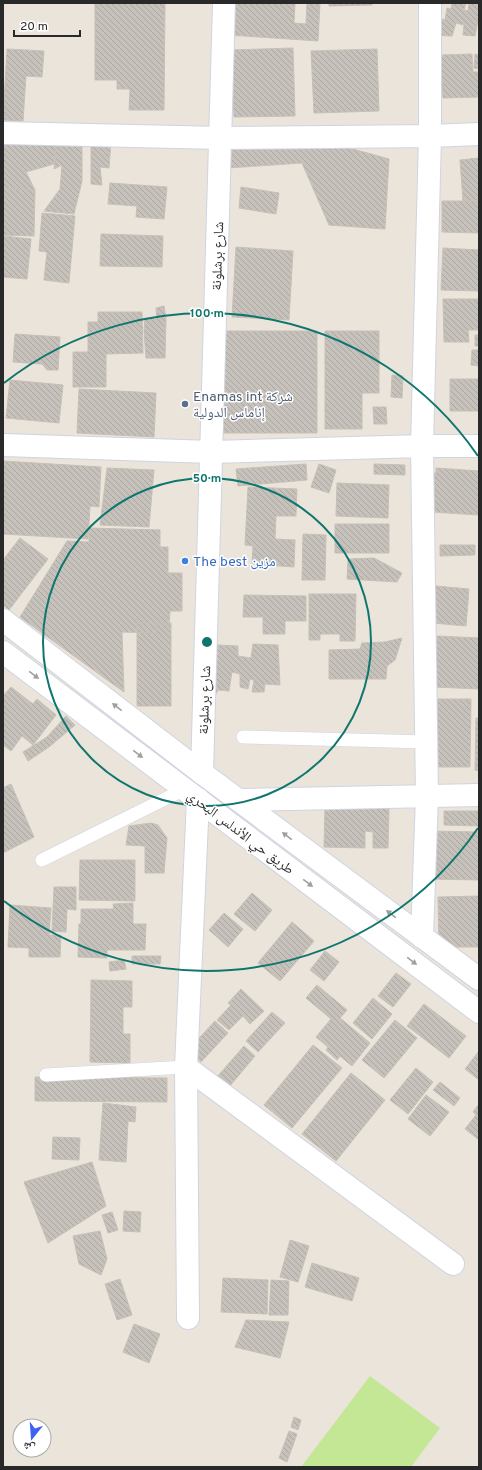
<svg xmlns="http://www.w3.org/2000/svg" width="482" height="1470" viewBox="0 0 482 1470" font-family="Overpass,'Noto Naskh Arabic',sans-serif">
  <defs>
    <pattern id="building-back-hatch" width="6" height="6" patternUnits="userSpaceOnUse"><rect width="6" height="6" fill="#c6c1bb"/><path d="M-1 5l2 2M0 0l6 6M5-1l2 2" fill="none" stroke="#aaa6a1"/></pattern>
  </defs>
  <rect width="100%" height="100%" fill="#ebe4db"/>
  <path fill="#c4e795" d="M370,1376L440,1428L411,1467H301Z"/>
  <path fill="url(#building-back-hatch)" stroke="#c6c0b5" d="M95,3H165L164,110H129L130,89H117V80H95Z
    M230,3H295L294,23L306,24L307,3H320L318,41L228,35Z
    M329,3H372V5L329,6Z
    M452,3H466L464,10L468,11L469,3H479V15L475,36L463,35L464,25L456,23L452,36L432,35L439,18L445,20L447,8L451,9Z
    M293,48L295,116L234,117L232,50Z
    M7,49L44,51L42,77L26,76L23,121L3,120Z
    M377,49L379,111L314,113L311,51Z
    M472,54L473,72H478L479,97L443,98L441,55Z
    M475,54L479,55V69L474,68Z
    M3,138H57L54,164L26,172L35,190L3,189Z
    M57,138L82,140V181L74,214L44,211L60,189L62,165L54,169Z
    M91,141H111L109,168L100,167L102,185L91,184Z
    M223,145L342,146L389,159L385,229L329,225L302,163L228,168Z
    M479,158V200L463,201L460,160Z
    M110,183L167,187L164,219L136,217L137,206L108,204Z
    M241,187L279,193L276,214L239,208Z
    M3,189L35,190L34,236L3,235Z
    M442,201H479V233L442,232Z
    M42,213L75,216L69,283L44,280L47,252L39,251Z
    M101,234L163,236L162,267L100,266Z
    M3,236L31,239L27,279L3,277Z
    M236,247L293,251L289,320L232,317Z
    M443,248L479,250V291L441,290Z
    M443,299H479V330H468L469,342H444Z
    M164,306L166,318L165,358H146L144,331L145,318L157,319L156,308Z
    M98,312H142L143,353L106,354V387H73V352H88V322H98Z
    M223,331H317V433H223Z
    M325,331H379V393H362V429H325Z
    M15,334L60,337L58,370H47L42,364L13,362Z
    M475,335H479V346H475Z
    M472,350H479V366L471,365Z
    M392,375L403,376L402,398L391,397Z
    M450,379H479V411H450Z
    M10,380L63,385L59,423L6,418Z
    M79,389L156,393L154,437L77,433Z
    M373,407H386L387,424H374Z
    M3,461L101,467L99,507L90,506L88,539L3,534Z
    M306,464L307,480L238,486L236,469Z
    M319,464L336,470L329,493L311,487Z
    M374,464L405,465V475L374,474Z
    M107,468L154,470L149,527L100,525Z
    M436,468L479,471L478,515L433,512L434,500L424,499L426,473H436Z
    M337,483L389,485L388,518L336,516Z
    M248,487L297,489L296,516H276L275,539L295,540L294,567L252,564L253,546L245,545Z
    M335,524H389V553H335Z
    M89,528L160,530V547H168V573H182V611H170L169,625H156V633L122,632L124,692L20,617L67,541L89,542Z
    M303,534L326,535L325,580H302Z
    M20,538L48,559L9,610L3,605V560Z
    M440,545H475V555L440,556Z
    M374,558L402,573L397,582L347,579L348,559Z
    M436,586L469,589L466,626L433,623Z
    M309,594H356L355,641H340V634H320V640H309Z
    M244,595L306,596V621H285V634H263V617H243Z
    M137,623H171V706H137Z
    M437,636L479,638V689L434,687Z
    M402,638L395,660L387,666L386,679H329V650L360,649L362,643L385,642Z
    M253,644L278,645L280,685L265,684L264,692H252L254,680L250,679L248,689L240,687V674L232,672L229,691L218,690L215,696L209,694L217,645L238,646V656L251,658Z
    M11,687L33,704L37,699L56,715L33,745L22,736L11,751L3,745V696Z
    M437,699H471L470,767H436Z
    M66,716L75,725L49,747L28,761L23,752L47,737Z
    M476,718H479V771L475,770Z
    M11,784L34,837L3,853V788Z
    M325,807L389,808L388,848H373V832L365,831V848L324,847Z
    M444,811H479V826L444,825Z
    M151,823L158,825L167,838L164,873H145V846L126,845L129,826Z
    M429,831L479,832V880L428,879Z
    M80,860H135V901L79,900Z
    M54,887H76V910L67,909L66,932L52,931Z
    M252,893L272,910L255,931L234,914Z
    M479,896V947H439L438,897Z
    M133,903V924H146L145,950H107V958L78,957L79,924H81V909H114L113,904Z
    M10,905L51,908L49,935H61L60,957H29V948L8,947Z
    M224,913L243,929L228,947L209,930Z
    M292,922L314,941L280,981L258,963Z
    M325,951L339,962L324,981L310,970Z
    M132,956H161L160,964H132Z
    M124,960L126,969L110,971L109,962Z
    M396,973L411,984L393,1007L378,996Z
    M91,980L132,981V1007H123V1034H130V1063L90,1062Z
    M317,985L347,1010L340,1018L370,1043L352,1066L340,1056L337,1060L326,1050L328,1047L316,1037L331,1019L306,998Z
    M241,989L264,1011L250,1024L243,1016L229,1030L217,1020L231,1005L228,1003Z
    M373,998L392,1014L372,1039L353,1023Z
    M424,1004L466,1036L449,1058L407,1026Z
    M272,1012L285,1023L258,1052L246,1041Z
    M395,1020L417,1038L384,1078L362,1060Z
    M215,1021L228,1033L201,1062L188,1050Z
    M313,1045L342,1068L292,1128L264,1105Z
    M244,1046L255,1056L229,1087L217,1077Z
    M479,1051V1080L465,1069Z
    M416,1068L433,1082L408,1114L390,1100Z
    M351,1073L385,1100L336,1161L302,1134Z
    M35,1077L167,1078V1102L35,1101Z
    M440,1082L460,1098L454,1106L433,1090Z
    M426,1095L449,1112L430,1136L408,1119Z
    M103,1103L136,1107L135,1122L128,1121L126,1162L99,1160Z
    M479,1104V1140L465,1129L476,1115L473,1112Z
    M53,1137L80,1138L79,1160L52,1159Z
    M92,1162L106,1206L48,1243L24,1182Z
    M124,1211L141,1212L140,1232L123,1231Z
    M112,1212L118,1230L108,1233L102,1215Z
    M100,1231L107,1259L101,1275L79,1264L73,1236Z
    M290,1240L309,1246L298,1282L280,1277Z
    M312,1263L359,1278L352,1301L305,1287Z
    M223,1278L268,1280L267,1314L221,1312Z
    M120,1279L132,1315L117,1320L105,1284Z
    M271,1280L289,1281L288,1315H269Z
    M246,1320L289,1322L280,1358L235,1347Z
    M134,1324L160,1334L149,1363L123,1352Z
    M294,1417L301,1420L298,1430L291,1427Z
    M289,1431L297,1434L287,1462L279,1458Z"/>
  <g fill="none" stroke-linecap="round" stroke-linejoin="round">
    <defs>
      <path id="lane" d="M243,737L426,742
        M42,860L185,789
        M46,1075L186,1067"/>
      <path id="street" d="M3,133L221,138L430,136L479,134
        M3,445L212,452L422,446H479
        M202,773L224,3
        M239,800L479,795
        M422,937L427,796L422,446L430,136V3
        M186,1067L453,1264
        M188,1318L186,1067L198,799"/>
      <path id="secondary" d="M3,620L202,773L479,979
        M3,652L479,1012"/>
    </defs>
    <use href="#lane" stroke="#d0d4e2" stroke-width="14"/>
    <use href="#street" stroke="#d0d4e2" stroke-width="24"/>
    <use href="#secondary" stroke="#d0d4e2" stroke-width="24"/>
    <use href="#lane" stroke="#fff" stroke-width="13"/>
    <use href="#street" stroke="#fff" stroke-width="22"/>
    <use href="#secondary" stroke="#fff" stroke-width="22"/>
  </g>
  <defs><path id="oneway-solid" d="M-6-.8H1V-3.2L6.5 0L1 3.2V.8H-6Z"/></defs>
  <g fill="#9f9f9f">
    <use href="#oneway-solid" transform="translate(34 675) rotate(37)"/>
    <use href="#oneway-solid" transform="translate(117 707) rotate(-142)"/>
    <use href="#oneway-solid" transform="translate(138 754) rotate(37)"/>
    <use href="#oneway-solid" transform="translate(287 836) rotate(-143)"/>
    <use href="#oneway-solid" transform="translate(308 883) rotate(37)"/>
    <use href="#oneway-solid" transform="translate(391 914) rotate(-143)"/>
    <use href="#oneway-solid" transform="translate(412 961) rotate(37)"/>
  </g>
  <g fill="none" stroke="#0f766e" stroke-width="2">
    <circle cx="207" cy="642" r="164"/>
    <path d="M478 828A329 329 0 0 1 4 901M4 383A329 329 0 0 1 478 456"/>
  </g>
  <circle fill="#5c6f8a" stroke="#fff" stroke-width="1.5" cx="185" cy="404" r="4"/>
  <circle fill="#3f7fe0" stroke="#fff" stroke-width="1.5" cx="185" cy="561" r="4"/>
  <g text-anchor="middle" stroke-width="3" stroke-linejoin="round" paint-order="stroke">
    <g font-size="14" fill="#292929" stroke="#fff">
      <text transform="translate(217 256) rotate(-88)" y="5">شارع برشلونة</text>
      <text transform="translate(204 700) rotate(-88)" y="5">شارع برشلونة</text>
      <text transform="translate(241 832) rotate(37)" y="5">طريق حي الأندلس البحري</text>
    </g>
    <g font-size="14" fill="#4e5e75" stroke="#fff" text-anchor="start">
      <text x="193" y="401">Enamas int شركة<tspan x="193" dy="16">إناماس الدولية</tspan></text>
    </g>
    <g font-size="14" fill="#366cbe" stroke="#fff" text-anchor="start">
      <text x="193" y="566">The best مزين</text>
    </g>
  </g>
  <circle cx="207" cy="642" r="6" fill="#0f766e" stroke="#fff" stroke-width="2"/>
  <g font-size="12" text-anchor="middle" font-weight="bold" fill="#0f766e" stroke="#fff" stroke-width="3" stroke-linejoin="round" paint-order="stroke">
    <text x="207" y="317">100 m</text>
    <text x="207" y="482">50 m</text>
  </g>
  <rect width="482" height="1470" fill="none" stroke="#292929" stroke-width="8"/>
  <g transform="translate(32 1438) rotate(197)"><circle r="19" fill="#ffffff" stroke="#a9a9a9"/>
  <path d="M0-3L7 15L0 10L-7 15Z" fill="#3f61f4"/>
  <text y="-6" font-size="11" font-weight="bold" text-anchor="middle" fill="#292929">ش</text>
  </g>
  <path d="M14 30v6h66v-6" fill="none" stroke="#292929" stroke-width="2"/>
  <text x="20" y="30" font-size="12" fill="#292929" stroke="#ffffff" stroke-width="3" paint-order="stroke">20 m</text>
</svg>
